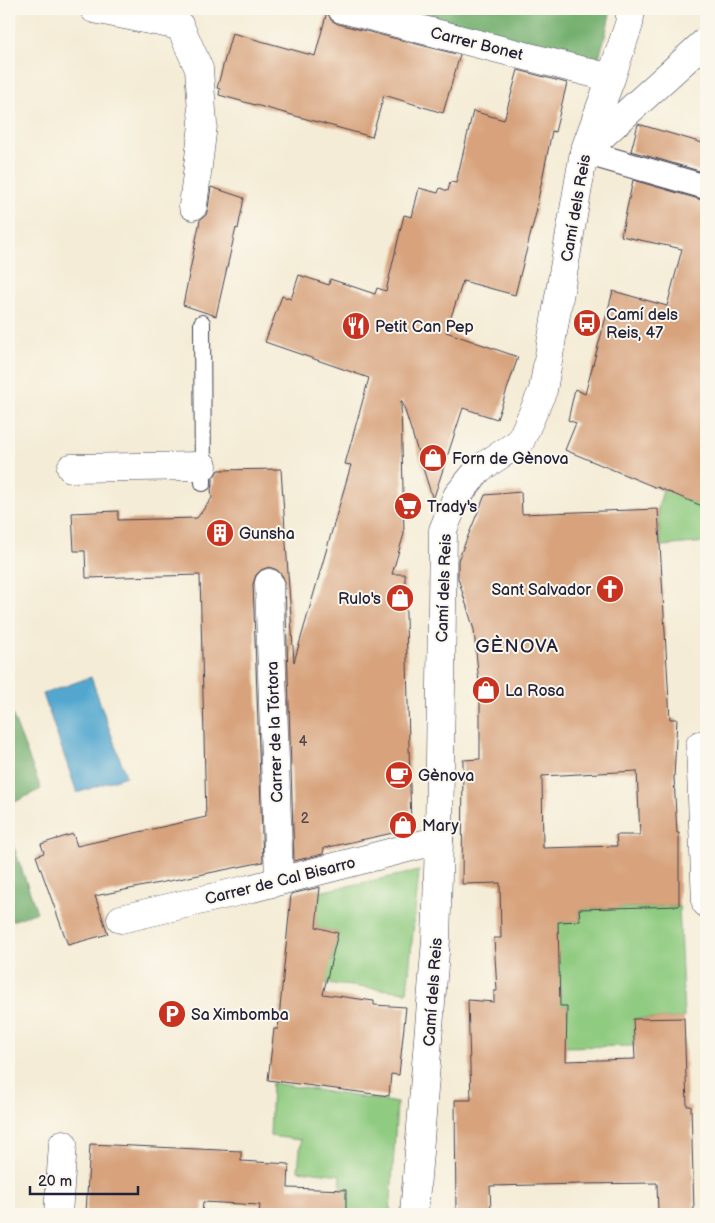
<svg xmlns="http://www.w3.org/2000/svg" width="715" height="1223" viewBox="0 0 715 1223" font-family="'Balsamiq Sans',sans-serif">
  <rect width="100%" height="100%" fill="#fbf7ec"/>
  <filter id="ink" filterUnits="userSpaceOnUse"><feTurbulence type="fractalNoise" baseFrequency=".02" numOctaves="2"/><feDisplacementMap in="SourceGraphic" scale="10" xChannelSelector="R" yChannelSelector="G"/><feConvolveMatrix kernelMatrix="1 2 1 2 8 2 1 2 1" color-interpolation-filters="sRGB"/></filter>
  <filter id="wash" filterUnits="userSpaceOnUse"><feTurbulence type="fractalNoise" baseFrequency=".0096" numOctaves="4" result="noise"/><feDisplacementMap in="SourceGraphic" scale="20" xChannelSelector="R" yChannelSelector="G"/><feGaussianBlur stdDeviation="1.12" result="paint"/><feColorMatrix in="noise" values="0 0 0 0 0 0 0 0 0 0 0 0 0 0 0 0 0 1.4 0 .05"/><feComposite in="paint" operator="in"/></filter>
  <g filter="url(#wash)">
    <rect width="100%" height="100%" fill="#f4ecd6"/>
    <path fill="#8fcb80" stroke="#58765e" d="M706,329V375L680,383L677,495L701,506L706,489V542L661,546L658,508L663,490L657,488L668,460L661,382Z
      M419,871L407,992L296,980L331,962L338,933L316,927L319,892Z
      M679,906L684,1018L634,1019V1046L549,1047L567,1013V1006L547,1007V942L562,909L563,922L580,921L579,909Z
      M272,1083L397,1103L390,1214H338L341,1175L298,1170L301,1140L270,1136Z"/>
    <path fill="#73af6e" stroke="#4a6854" d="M393,9H611L606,33L597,64Z
      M9,706L41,789L9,805Z
      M9,834L37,912L9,922Z"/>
    <path fill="#53a7cf" stroke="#3a6485" d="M91,677L126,776L77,793L43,694Z"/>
    <g id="blocks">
      <path fill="#d7a27b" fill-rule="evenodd" d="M327,12L331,20L338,24L460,55L443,113L384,95L372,137L219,95L220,89L217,88L232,33L315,56Z
        M518,70L567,83L555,132L552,131L536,209H537L515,295L463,281L446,332L518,357L497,419L463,408L433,500L402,401H401L404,534L392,574H405L411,829L324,848L323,854L294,861L285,582L282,575L277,570L269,567L261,570L256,575L253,584L263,862L95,896L108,934L68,945L36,856L44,853L41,844L73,834L77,846L206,817L200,575L86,578L85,551H74L72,513L118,511V520L197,518L212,498L211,489L213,483V478L216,474L218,470L281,469L294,662L351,465L345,464L369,378L265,342L282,296L291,299L299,275L329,285L330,279L375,294L377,288L386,291L404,215L412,217L419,188L438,193L440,188L448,191L450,182L456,183L473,111L504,120Z
        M638,124L706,144V173L631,151Z
        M633,180L702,200H706V489L702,506L657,487V488L565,450L576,423L568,420L575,389L585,394L613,291L667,306L682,249L621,236Z
        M211,187L244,198L238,229L236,228L216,316L183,305L200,220L206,215L208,208Z
        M521,492L522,514L658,509L670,719H677L674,778L677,833H679V906L579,909L580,921L558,922L560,1006H567L566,1061L635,1059L633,1019L684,1018L687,1106H691L694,1211L658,1212L657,1183L582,1184L490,1186L491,1214H456L455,1100H471L468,1000L494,1002V991H497L494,938H501L500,883L462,884L463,760L480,759V694L474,630L458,578V560L485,495ZM637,771L640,835H616L617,846L543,848L542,776Z
        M320,887L316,927L338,933L323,994L374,1001V1005L406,1007L399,1075L391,1074L389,1096L268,1080L274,1029H278L291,894Z
        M90,1144L241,1151V1161L289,1164L288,1188L346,1190V1214H259L260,1205L203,1202L202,1214L86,1213Z"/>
    </g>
  </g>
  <g filter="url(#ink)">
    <use href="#blocks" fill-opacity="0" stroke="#424052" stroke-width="1"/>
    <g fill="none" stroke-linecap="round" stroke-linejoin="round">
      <defs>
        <path id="service" d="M202,323L203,483"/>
        <path id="pedestrian" d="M584,152L706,187"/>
        <path id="minor" d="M94,9L180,26L199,69L203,125L193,206
          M342,9L611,78
          M584,152L706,41
          M71,468L203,466
          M269,583L279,881
          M700,745L706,903
          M121,919L249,889L439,840
          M58,1214L63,1144"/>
        <path id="tertiary" d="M414,1214L436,940L439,840L443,530L457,496L479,469L520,442L543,390L584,152L611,78L629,24L631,9"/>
      </defs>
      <use href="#service" stroke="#424052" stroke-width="18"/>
      <use href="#pedestrian" stroke="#424052" stroke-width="26"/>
      <use href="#minor" stroke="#424052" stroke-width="29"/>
      <use href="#tertiary" stroke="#424052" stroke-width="29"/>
      <use href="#service" stroke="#fff" stroke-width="16"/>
      <use href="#pedestrian" stroke="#fff" stroke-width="24"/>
      <use href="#minor" stroke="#fff" stroke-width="28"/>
      <use href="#tertiary" stroke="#fff" stroke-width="28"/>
    </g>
  </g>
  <defs>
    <symbol id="bus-disc" viewBox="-11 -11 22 22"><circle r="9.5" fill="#c8321e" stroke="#fbf7ec"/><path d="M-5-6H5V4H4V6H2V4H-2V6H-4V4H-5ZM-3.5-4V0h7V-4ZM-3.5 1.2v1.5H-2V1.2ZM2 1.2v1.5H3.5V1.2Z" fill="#fff"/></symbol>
    <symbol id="restaurant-disc" viewBox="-11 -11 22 22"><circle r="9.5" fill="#c8321e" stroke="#fbf7ec"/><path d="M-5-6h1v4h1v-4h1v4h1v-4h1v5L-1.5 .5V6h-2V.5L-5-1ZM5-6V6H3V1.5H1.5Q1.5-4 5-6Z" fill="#fff"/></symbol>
    <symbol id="shop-disc" viewBox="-11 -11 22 22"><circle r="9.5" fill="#c8321e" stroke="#fbf7ec"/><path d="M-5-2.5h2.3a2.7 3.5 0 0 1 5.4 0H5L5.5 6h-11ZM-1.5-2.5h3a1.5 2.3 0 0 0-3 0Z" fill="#fff"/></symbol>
    <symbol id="supermarket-disc" viewBox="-11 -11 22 22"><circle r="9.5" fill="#c8321e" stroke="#fbf7ec"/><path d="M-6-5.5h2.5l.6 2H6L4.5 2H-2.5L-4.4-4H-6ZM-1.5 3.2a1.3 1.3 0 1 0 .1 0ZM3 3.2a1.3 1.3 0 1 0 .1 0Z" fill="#fff"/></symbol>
    <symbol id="building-disc" viewBox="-11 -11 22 22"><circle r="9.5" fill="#c8321e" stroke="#fbf7ec"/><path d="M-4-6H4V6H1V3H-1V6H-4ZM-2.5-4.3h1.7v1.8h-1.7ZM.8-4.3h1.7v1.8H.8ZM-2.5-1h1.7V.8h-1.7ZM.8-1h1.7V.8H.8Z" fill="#fff"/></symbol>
    <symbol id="church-disc" viewBox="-11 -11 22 22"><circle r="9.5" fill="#c8321e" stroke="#fbf7ec"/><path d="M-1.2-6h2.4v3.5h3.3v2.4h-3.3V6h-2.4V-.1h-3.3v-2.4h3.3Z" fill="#fff"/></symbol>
    <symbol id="cafe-disc" viewBox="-11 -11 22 22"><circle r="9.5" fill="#c8321e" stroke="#fbf7ec"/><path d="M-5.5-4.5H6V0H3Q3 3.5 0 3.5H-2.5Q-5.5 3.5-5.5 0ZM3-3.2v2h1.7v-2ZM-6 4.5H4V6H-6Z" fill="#fff"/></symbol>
    <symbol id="parking-disc" viewBox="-11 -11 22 22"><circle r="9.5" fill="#c8321e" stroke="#fbf7ec"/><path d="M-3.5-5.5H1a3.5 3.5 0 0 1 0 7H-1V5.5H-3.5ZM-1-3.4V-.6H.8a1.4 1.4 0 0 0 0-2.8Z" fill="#fff"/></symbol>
  </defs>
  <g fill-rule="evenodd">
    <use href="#bus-disc" x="571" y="307" width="32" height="32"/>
    <use href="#restaurant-disc" x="340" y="310" width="32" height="32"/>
    <use href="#shop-disc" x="417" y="442" width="32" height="32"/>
    <use href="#supermarket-disc" x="392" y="490" width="32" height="32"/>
    <use href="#building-disc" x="204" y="517" width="32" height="32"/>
    <use href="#church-disc" x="594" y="573" width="32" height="32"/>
    <use href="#shop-disc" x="384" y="582" width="32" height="32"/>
    <use href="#shop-disc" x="470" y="674" width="32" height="32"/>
    <use href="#cafe-disc" x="383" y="759" width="32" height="32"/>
    <use href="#shop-disc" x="387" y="809" width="32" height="32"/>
    <use href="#parking-disc" x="156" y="998" width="32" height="32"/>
  </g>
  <g text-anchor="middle" stroke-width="4" stroke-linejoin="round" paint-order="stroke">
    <g font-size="14" fill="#4f424b">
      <text x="303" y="746">4</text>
      <text x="305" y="823">2</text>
    </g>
    <g font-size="16" fill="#22223b" stroke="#fbf7ec">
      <text transform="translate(477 43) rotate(14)" y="6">Carrer Bonet</text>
      <text transform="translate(575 208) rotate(-80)" y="6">Camí dels Reis</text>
      <text transform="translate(443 588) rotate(-88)" y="6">Camí dels Reis</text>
      <text transform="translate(274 732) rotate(-92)" y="6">Carrer de la Tórtora</text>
      <text transform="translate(280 880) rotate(-14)" y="6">Carrer de Cal Bisarro</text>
      <text transform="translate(432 992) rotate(-86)" y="6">Camí dels Reis</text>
    </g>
    <g font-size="16" fill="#22223b" stroke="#fbf7ec" text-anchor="start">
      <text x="606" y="320">Camí dels<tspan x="606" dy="18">Reis, 47</tspan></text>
      <text x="375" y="332">Petit Can Pep</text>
      <text x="452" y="464">Forn de Gènova</text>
      <text x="427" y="512">Trady's</text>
      <text x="239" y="539">Gunsha</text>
      <text x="591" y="595" text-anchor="end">Sant Salvador</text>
      <text x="381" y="604" text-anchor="end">Rulo's</text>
      <text x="505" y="696">La Rosa</text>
      <text x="418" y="781">Gènova</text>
      <text x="422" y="831">Mary</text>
      <text x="191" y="1020">Sa Ximbomba</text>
    </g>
    <g font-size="19" letter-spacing="1" fill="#22223b" stroke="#fbf7ec">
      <text x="517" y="652">GÈNOVA</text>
    </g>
  </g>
  <rect width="715" height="1223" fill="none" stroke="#fbf7ec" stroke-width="30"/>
  <path d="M30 1186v8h108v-8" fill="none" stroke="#22223b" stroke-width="2.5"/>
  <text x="38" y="1186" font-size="15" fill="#22223b" stroke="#fbf7ec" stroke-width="4" paint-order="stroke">20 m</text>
</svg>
